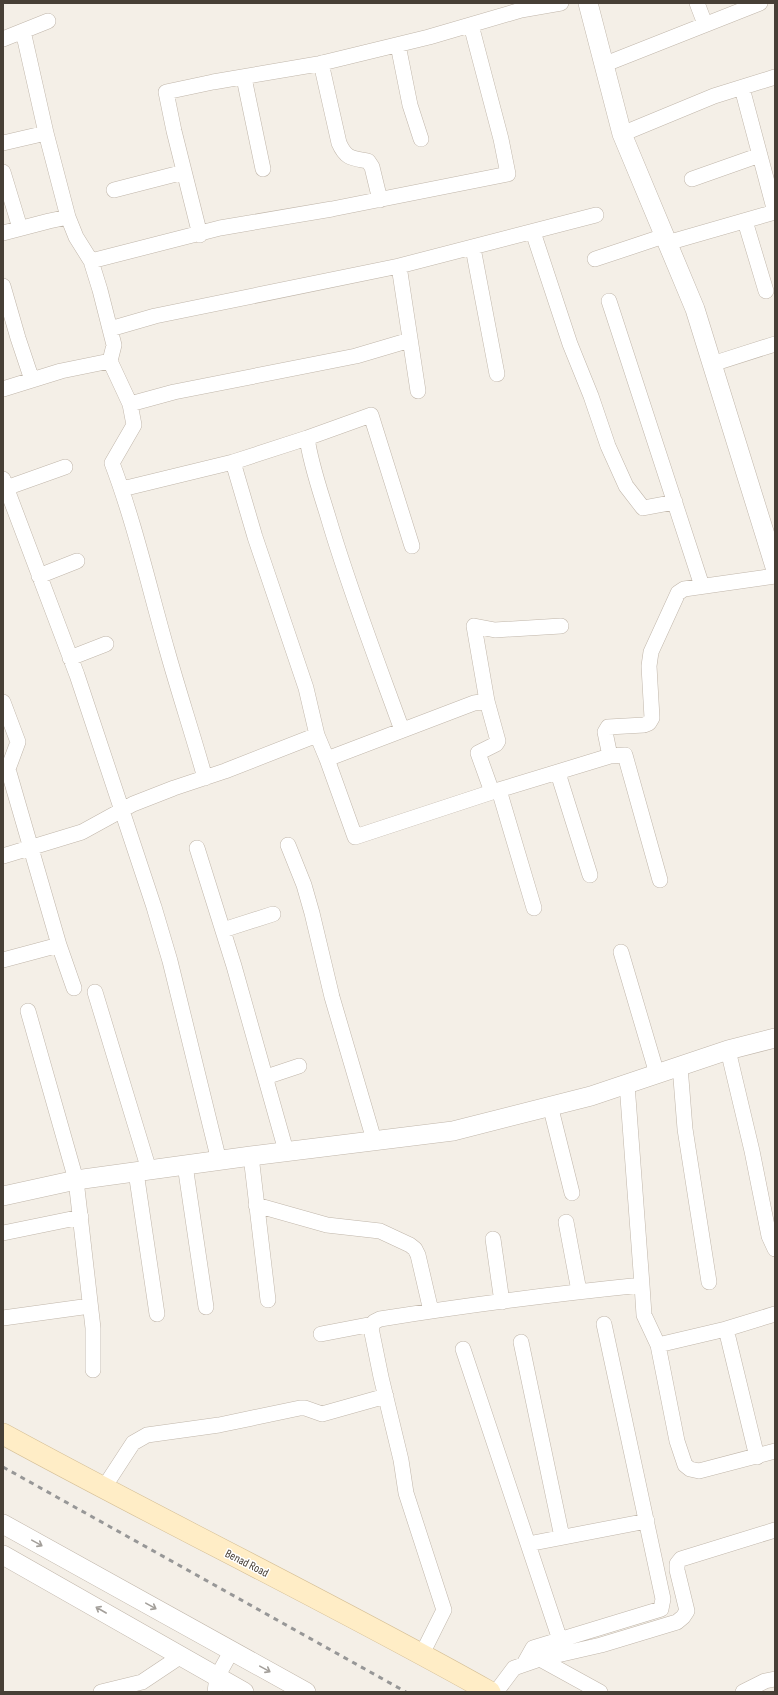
<svg xmlns="http://www.w3.org/2000/svg" width="778" height="1695" viewBox="0 0 778 1695" font-family="'Sofia Sans Condensed',sans-serif">
  <rect width="100%" height="100%" fill="#f4efe7"/>
  <g fill="none" stroke-linecap="round" stroke-linejoin="round">
    <defs>
      <path id="minor" d="M697,3L705,24
        M23,31L46,133
        M3,39L48,21
        M398,45L410,105L421,139
        M321,63L339,143C346,159 352,158 368,161L372,167L380,200
        M603,65L760,3
        M244,78L263,169
        M742,88L775,212
        M622,134L714,96L775,77
        M3,143L46,133L68,217L76,237L91,261L100,290L114,345L110,361
        M3,172L20,228
        M692,179L760,155
        M114,190L184,172
        M745,221L766,291
        M533,232L570,344L591,396L608,446L626,486L643,508L675,502
        M3,233L49,221L68,217
        M200,235L174,131L166,92L213,82L318,64L429,37L521,10L561,3
        M667,243L775,212
        M473,248L497,374
        M595,259L664,236
        M91,261L220,228L332,209L508,174L501,139L471,25
        M399,266L418,391
        M3,286L18,338L32,380
        M609,301L702,586
        M110,329L155,316L399,266L596,215
        M712,364L775,344
        M3,389L61,371L110,361L130,404
        M307,438L233,462L255,537L306,688L317,735
        M3,479L77,675L154,907L170,961L219,1161
        M6,488L65,467
        M122,489L233,462
        M39,576L77,561
        M70,658L106,644
        M487,701L474,626L495,630L561,626
        M3,702L18,742L8,769L59,945L3,960
        M402,730C377,661 350,591 329,520C321,493 311,466 307,438L371,415L412,546
        M610,756L625,755L660,880
        M327,759L355,837L492,792
        M558,773L590,875
        M205,778C193,735 179,693 167,650C149,587 135,524 112,463L134,425L130,404L174,392L356,356L410,340
        M499,790L534,908
        M288,845L304,885L312,913L332,997L374,1140
        M197,848L234,966L286,1151
        M3,856L82,832L133,804L174,788L225,771L317,735L327,759L474,703L487,701L498,741L496,744L478,753L492,792L610,756L605,732L608,727L644,725L649,723L652,718L649,666L651,652L678,593L684,589L775,576
        M223,930L273,914
        M59,945L74,988
        M621,952L657,1074
        M95,992L149,1170
        M28,1011L76,1180L93,1328V1370
        M728,1050L752,1151L769,1236L775,1249
        M680,1066L685,1129L709,1282
        M266,1077L299,1066
        M550,1105L572,1193
        M251,1156L268,1300
        M185,1165L206,1307
        M136,1172L157,1314
        M256,1205L327,1225L380,1231L410,1245L415,1249L418,1255L431,1311
        M566,1222L579,1291
        M3,1233L81,1217
        M493,1239L502,1302
        M642,1285L644,1315L658,1345L726,1329L775,1314
        M3,1318L90,1306
        M726,1329L757,1457
        M321,1334L373,1324
        M521,1342L562,1537
        M658,1345L677,1441L685,1465L690,1469L699,1471L775,1451
        M463,1349L560,1640
        M103,1489L133,1443L147,1435L219,1425L300,1408H305L322,1414L386,1396
        M528,1544L647,1521
        M422,1654L444,1610L406,1493L401,1460L381,1377L371,1328L374,1322L380,1319C467,1305 554,1294 642,1285L627,1084
        M540,1659L600,1692
        M524,1664L533,1648L661,1609L663,1599L604,1324
        M101,1692L142,1682L181,1656
        M215,1692L217,1677L232,1650
        M496,1692L514,1668L540,1659L601,1645L677,1622L683,1617L687,1611L677,1570V1564L681,1559L775,1530
        M743,1692L765,1681L775,1679"/>
      <path id="tertiary" d="M588,3L622,134L695,309L775,567
        M3,1196L76,1180L251,1156L453,1131L591,1096L728,1050L775,1038
        M3,1524L306,1692
        M3,1555L244,1692"/>
      <path id="secondary" d="M3,1434C164,1522 330,1602 490,1692"/>
    </defs>
    <use href="#minor" stroke="#c0b6aa" stroke-width="16"/>
    <use href="#tertiary" stroke="#c0b6aa" stroke-width="20"/>
    <use href="#secondary" stroke="#d5bf96" stroke-width="22"/>
    <use href="#minor" stroke="#fff" stroke-width="15"/>
    <use href="#tertiary" stroke="#fff" stroke-width="19"/>
    <use href="#secondary" stroke="#ffedc6" stroke-width="21"/>
    <path stroke="#979797" stroke-width="3" stroke-dasharray="5 5" stroke-linecap="butt" d="M3,1467L406,1692"/>
  </g>
  <defs><path id="oneway-shaft" d="M-6 0H5M1.5-3L5.5 0L1.5 3" fill="none" stroke-width="1.6" stroke-linecap="round" stroke-linejoin="round"/></defs>
  <g stroke="#a39f9a">
    <use href="#oneway-shaft" transform="translate(37 1543) rotate(29)"/>
    <use href="#oneway-shaft" transform="translate(151 1606) rotate(29)"/>
    <use href="#oneway-shaft" transform="translate(101 1610) rotate(-150)"/>
    <use href="#oneway-shaft" transform="translate(265 1669) rotate(29)"/>
  </g>
  <g text-anchor="middle" stroke-width="3" stroke-linejoin="round" paint-order="stroke">
    <g font-size="12" fill="#473f36" stroke="#fff">
      <text transform="translate(247 1563) rotate(27)" y="4">Benad Road</text>
    </g>
  </g>
  <rect width="778" height="1695" fill="none" stroke="#473f36" stroke-width="8"/>
</svg>
